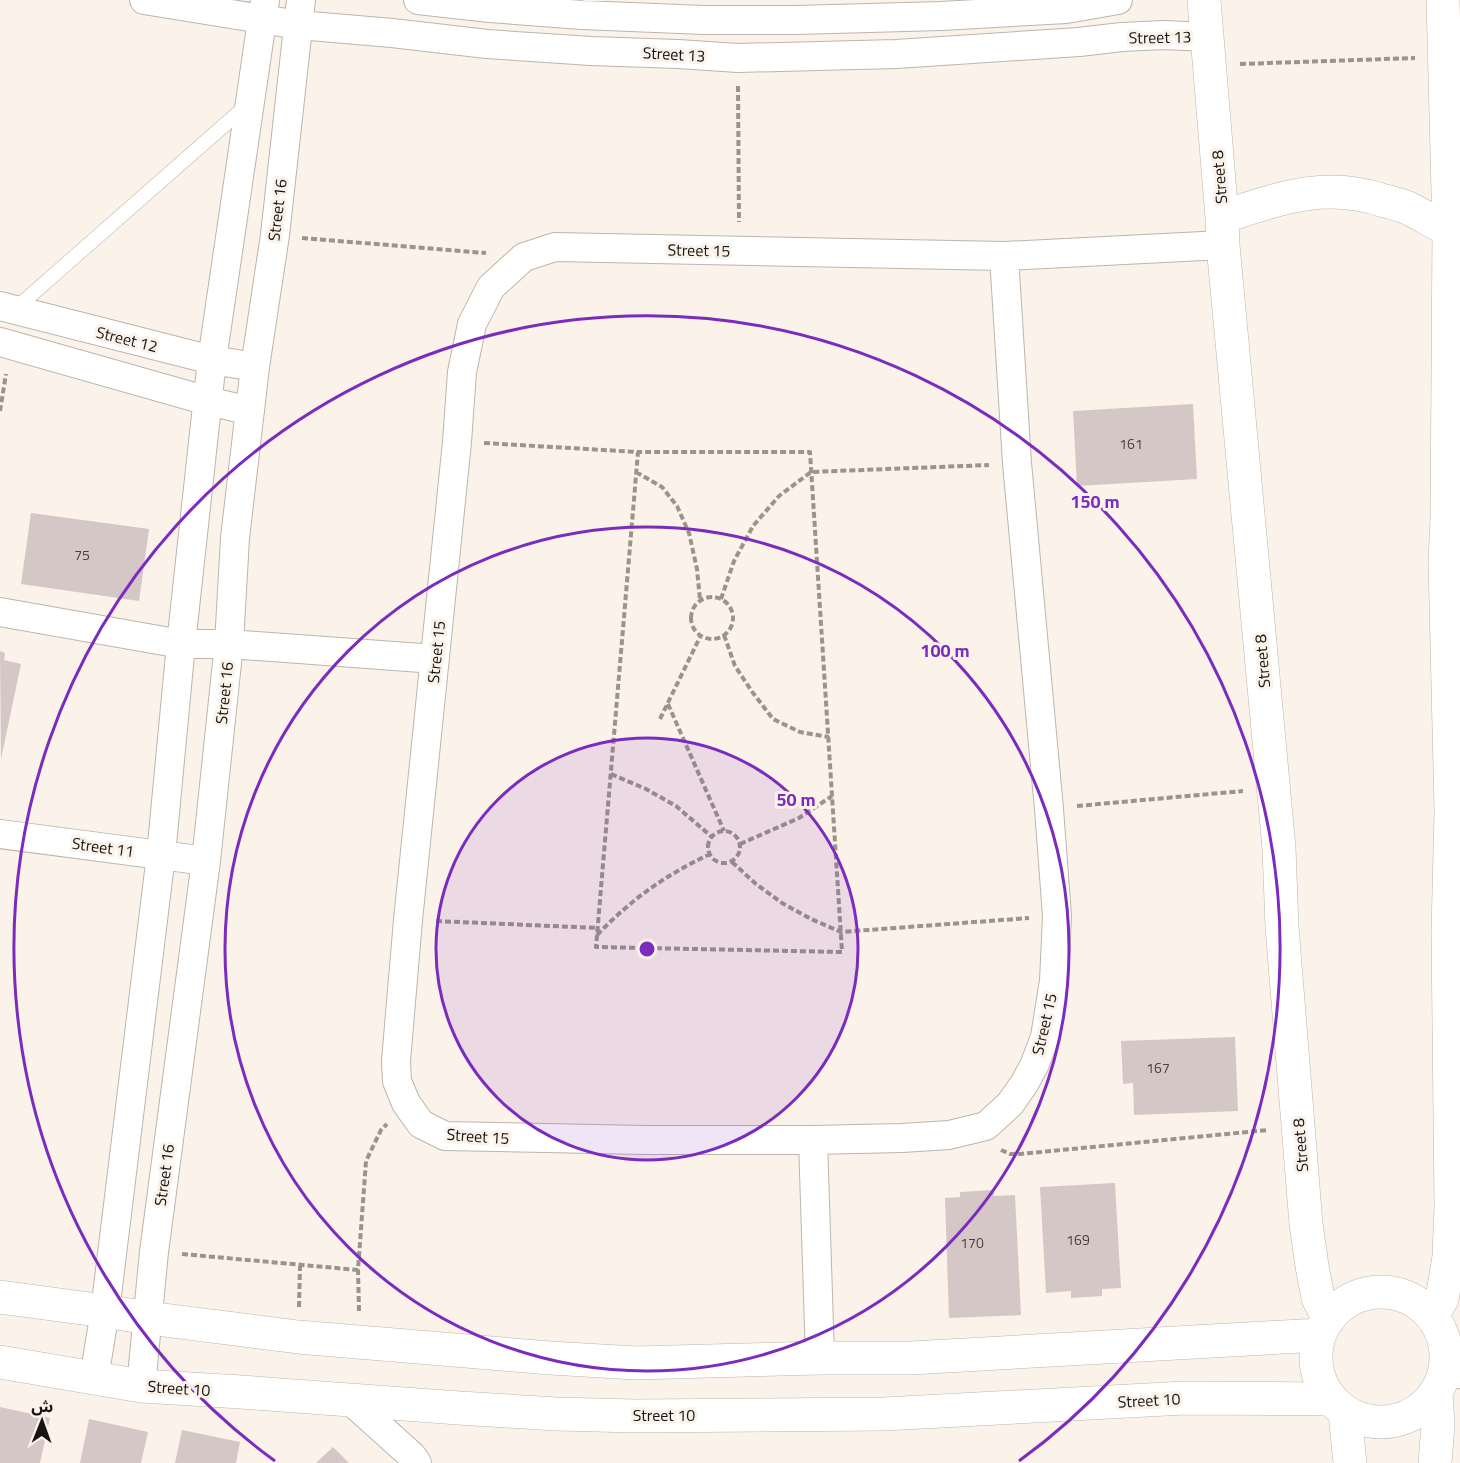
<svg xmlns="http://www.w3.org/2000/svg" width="1460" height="1463" viewBox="0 0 1460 1463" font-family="'Titillium Web','Noto Sans Arabic',sans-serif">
  <rect width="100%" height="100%" fill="#fbf2e9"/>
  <path fill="#d5c7c6" d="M1193,404L1197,479L1077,486L1073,411Z
    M31,513L149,529L139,601L21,584Z
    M0,651L5,653L4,660L21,664L1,759Z
    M1235,1037L1238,1111L1134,1115L1133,1083L1123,1084L1121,1041Z
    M1115,1183L1121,1288L1102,1289V1296L1071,1298V1291L1046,1293L1040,1187Z
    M994,1190V1196L1015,1195L1021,1315L949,1318L945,1198L960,1197V1192Z
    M0,1407L50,1418L40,1463H0Z
    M89,1419L148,1432L141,1463H80Z
    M182,1430L240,1442L236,1463H175Z
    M333,1447L349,1463H316Z"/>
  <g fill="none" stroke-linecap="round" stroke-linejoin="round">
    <defs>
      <path id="lane" d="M14,310L245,107"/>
      <path id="street" d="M144,0L299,25L392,33L487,44L591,51L678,54L738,58L896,54L1079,42L1122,37L1164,35L1207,37
        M418,0L490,8L582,15L704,20H797L941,16L1066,9L1118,0
        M1004,256L555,247L524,257L491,287L472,324L462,372L457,442L408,920L396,1061L397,1081L406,1103L421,1124L445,1136L644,1140H813L902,1138L949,1135L986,1126L1010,1104L1024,1084L1034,1066L1045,1037L1054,981L1057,916L1049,809L1017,463L1004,256L1223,245
        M0,306L212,360L255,367
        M0,342L208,401L250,411
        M0,612L181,644H229L435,659
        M0,834L206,861
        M813,1140L820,1358
        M1445,1375L1460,1374
        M94,1378L105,1311L161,855L181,644L212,360L265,0
        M141,1386L154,1252L206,861L229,644L235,538L255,367L275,235L301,0
        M350,1400L412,1456L417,1463"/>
      <path id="secondary" d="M1204,0L1222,217L1223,245L1279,848L1282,927L1306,1224L1312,1266L1318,1298L1329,1319
        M1222,217C1281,198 1324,181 1385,201C1393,203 1401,205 1408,208C1422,215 1435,223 1449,230
        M1316 1357a65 65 0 1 1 130 0a65 65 0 1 1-130 0Z
        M0,1297L105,1311L148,1318L298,1337L550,1358L636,1363L820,1358H911L1319,1335
        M1432,1315L1442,1299L1449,1257L1451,1207L1448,932L1451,810L1445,561L1447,518L1449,230L1443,0
        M0,1362L141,1386L241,1392L459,1408L556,1414L636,1416L884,1414L1185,1398L1330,1399
        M1345,1413L1350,1463
        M1435,1463L1438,1424L1436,1394"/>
    </defs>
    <use href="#lane" stroke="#bdb5ad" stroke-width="15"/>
    <use href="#street" stroke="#bdb5ad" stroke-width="30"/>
    <use href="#secondary" stroke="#bdb5ad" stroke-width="34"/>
    <path stroke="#9a948d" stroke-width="4" stroke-dasharray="6 3" stroke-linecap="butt" d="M1240,64L1415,58
      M738,86L739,222
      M302,238L486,253
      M0,411L6,374
      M484,443L638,452L596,947L842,952L810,452H638
      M636,472L662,487L677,506L689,533L697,569L700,600
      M691 618a21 21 0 1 1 42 0a21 21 0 1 1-42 0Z
      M721,599L734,561L753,526L779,496L811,472L989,465
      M724,635L735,666L753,693L773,719L800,732L829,737
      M668,704L724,831
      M660,719L701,635
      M611,774L646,789L676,806L712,837
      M1077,806L1243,791
      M708 847a16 16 0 1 1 32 0a16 16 0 1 1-32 0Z
      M740,844L799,818L832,796
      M732,862L756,884L782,903L811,919L841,932L1029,918
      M436,921L598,928
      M597,935C633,898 664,876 710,854
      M1001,1150L1010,1154H1020L1268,1130
      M182,1254L358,1270
      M299,1307L300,1266
      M359,1311L358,1270L366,1161L381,1130L387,1124"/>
    <use href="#lane" stroke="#fff" stroke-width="14"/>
    <use href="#street" stroke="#fff" stroke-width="28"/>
    <use href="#secondary" stroke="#fff" stroke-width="33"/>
  </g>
  <circle cx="647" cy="949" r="211" fill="#7b2cbf" fill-opacity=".12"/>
  <g fill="none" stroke="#7b2cbf" stroke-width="3">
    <circle cx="647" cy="949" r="211"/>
    <circle cx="647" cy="949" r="422"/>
    <path d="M275 1461A633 633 0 1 1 1019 1461"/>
  </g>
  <g text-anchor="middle" stroke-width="6" stroke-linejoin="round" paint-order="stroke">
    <g font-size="14" fill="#46423f">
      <text x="1131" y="449">161</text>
      <text x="82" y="560">75</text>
      <text x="1158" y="1073">167</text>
      <text x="1078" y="1245">169</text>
      <text x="972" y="1248">170</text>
    </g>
    <g font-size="16" fill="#171512" stroke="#fbf2e9">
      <text transform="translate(1160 37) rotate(-1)" y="6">Street 13</text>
      <text transform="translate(674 54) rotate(3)" y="6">Street 13</text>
      <text transform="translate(1219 177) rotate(-95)" y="6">Street 8</text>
      <text transform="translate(277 210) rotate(-83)" y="6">Street 16</text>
      <text transform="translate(699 250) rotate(1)" y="6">Street 15</text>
      <text transform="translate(127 339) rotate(14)" y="6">Street 12</text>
      <text transform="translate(436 652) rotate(-84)" y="6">Street 15</text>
      <text transform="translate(1262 661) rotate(-95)" y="6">Street 8</text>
      <text transform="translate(224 693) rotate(-84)" y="6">Street 16</text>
      <text transform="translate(103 847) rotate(8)" y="6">Street 11</text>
      <text transform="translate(1044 1024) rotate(-77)" y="6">Street 15</text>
      <text transform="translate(478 1136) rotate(4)" y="6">Street 15</text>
      <text transform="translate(1300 1145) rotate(-95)" y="6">Street 8</text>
      <text transform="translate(164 1175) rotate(-82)" y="6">Street 16</text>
      <text transform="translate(179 1388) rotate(4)" y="6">Street 10</text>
      <text transform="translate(1149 1400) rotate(-3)" y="6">Street 10</text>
      <text x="664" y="1421">Street 10</text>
    </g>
  </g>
  <circle cx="647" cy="949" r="9" fill="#7b2cbf" stroke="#fbf2e9" stroke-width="3"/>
  <g font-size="18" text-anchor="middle" font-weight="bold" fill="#7b2cbf" stroke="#fbf2e9" stroke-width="6" stroke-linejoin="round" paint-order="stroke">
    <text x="1095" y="508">150 m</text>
    <text x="945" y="657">100 m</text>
    <text x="796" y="806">50 m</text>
  </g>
  <g transform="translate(42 1421) rotate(1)" stroke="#fbf2e9" stroke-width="4.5" paint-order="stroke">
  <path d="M0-4.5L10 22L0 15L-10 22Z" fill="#171512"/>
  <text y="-9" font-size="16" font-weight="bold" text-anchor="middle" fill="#171512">ش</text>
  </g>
</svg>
